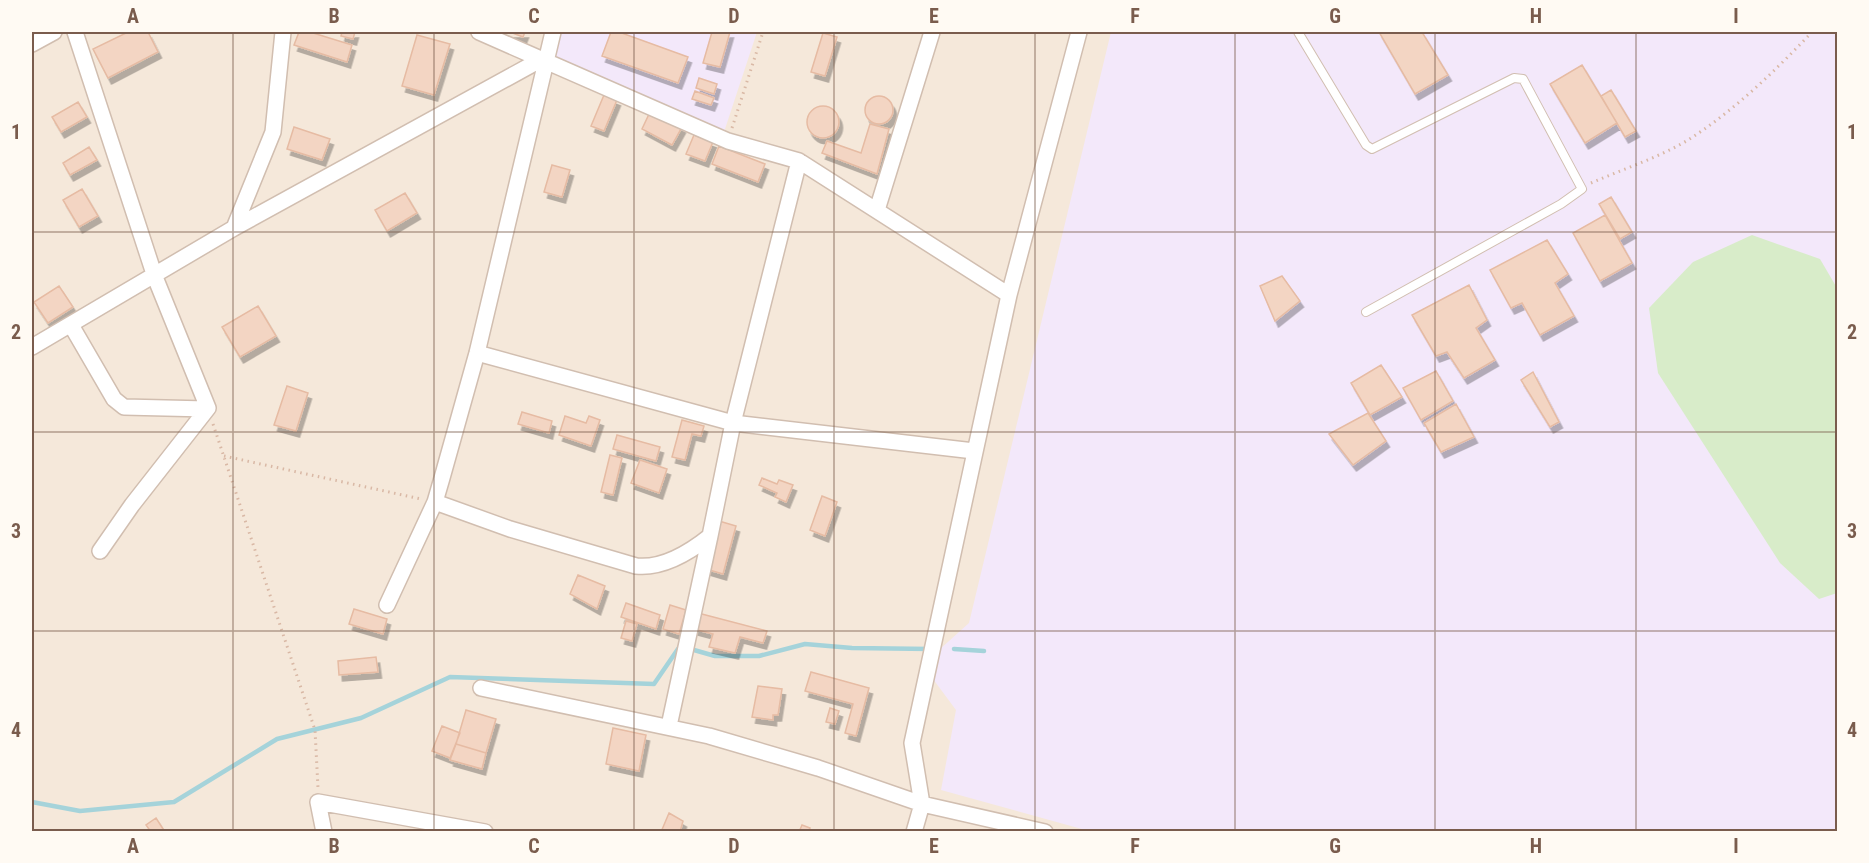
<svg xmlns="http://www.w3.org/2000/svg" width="1869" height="863" viewBox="0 0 1869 863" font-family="'Roboto Condensed',sans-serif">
  <defs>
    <filter id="shadow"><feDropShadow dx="3.5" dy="6" stdDeviation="0" flood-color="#0004"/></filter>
  </defs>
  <rect width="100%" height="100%" fill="#fdf6ec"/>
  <path fill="#f5e8da" d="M32,32H1837V831H32Z"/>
  <path fill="#f3e8fa" d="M559,32H757L724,132L550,62Z
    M1111,32H1837V831H1089L941,790L956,710L933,679L939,650L969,623Z"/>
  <path fill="#d8ecc9" d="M1752,235L1820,259L1837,288V593L1819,599L1780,563L1658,373L1649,308L1693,262Z"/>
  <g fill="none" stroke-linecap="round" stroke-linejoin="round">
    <path stroke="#a5d3da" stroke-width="4.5" d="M954,649L984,651
      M32,802L80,811L174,802L277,739L361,718L450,677L654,684L680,646L715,656H759L805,644L852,648L931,649"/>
  </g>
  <path fill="#f3d5c3" stroke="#e6bba3" stroke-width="1.5" filter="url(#shadow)" d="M128,32H148L158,52L108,78L93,49Z
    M299,32H310L352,45L347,62L294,45Z
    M342,32H355L353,39L341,36Z
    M510,32H525L523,37Z
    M611,32H619L688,57L678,83L602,56Z
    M712,32H730L720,67L703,63Z
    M1379,32H1422L1448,75L1415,94Z
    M823,33L837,37L825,76L811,72Z
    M417,35L450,44L434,95L402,86Z
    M1582,65L1617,123L1585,143L1550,84Z
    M699,78L717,84L714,94L696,88Z
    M1611,90L1636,131L1625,137L1601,96Z
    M695,91L714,98L711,105L692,99Z
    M604,95L617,100L604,131L591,126Z
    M865 110a14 14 0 1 1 28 0a14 14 0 1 1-28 0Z
    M78,102L87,117L61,132L52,117Z
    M807 122a16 16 0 1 1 32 0a16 16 0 1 1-32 0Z
    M650,112L682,127L672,145L642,129Z
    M870,124L889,129L877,174L822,153L827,141L861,153Z
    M294,127L330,139L322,160L287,149Z
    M694,135L713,142L705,161L686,154Z
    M719,146L765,164L758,182L712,164Z
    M89,147L97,160L70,175L63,163Z
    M552,165L570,170L562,197L544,192Z
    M82,189L98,216L79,227L63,200Z
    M405,193L417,213L387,231L375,210Z
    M1611,197L1632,232L1620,239L1599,204Z
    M1605,215L1632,263L1600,281L1573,233Z
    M1547,240L1568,274L1555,283L1574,316L1540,335L1522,303L1511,308L1490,270Z
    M1282,276L1300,301L1275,321L1260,286Z
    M1469,285L1487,320L1476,328L1495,360L1464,378L1447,352L1436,356L1412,315Z
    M59,286L73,307L48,323L34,302Z
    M258,306L276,336L240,357L222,327Z
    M1381,365L1402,397L1370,415L1351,383Z
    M1436,371L1453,401L1421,420L1403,388Z
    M1533,372L1559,422L1550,427L1521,380Z
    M287,386L308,393L296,431L274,425Z
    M1456,404L1474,437L1441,452L1424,423Z
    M522,412L552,421L549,433L518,424Z
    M1368,413L1386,441L1353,465L1329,434Z
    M565,416L586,423L589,416L600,420L591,446L559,435Z
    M682,420L704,426L701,436L692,434L685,460L672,457Z
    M617,435L660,447L656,461L613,449Z
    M610,455L622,458L613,495L601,492Z
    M640,460L667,469L659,493L631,483Z
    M762,478L777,484L779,480L793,485L786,502L775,497L777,493L759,485Z
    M822,496L837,502L825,536L810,530Z
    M719,521L736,526L723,574L706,569Z
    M578,575L605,586L597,609L570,594Z
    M626,603L660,615L656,629L621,617Z
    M670,605L686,610L679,634L663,629Z
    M354,609L387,619L383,634L349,624Z
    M698,613L767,631L763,643L740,637L735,653L709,647L713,634L694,629Z
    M626,621L637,624L632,641L621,638Z
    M376,657L378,672L339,675L338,661Z
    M811,672L869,688L856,736L845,733L853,704L805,691Z
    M758,686L782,689L778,715H773V720L752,717Z
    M830,708L839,711L835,724L826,722Z
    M466,710L496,719L486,753L456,744Z
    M442,726L460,733L450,758L432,751Z
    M613,728L646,735L639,771L606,764Z
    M456,744L486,753L482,769L450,760Z
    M669,813L683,821L680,832H661Z
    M156,818L165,832H151L146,825Z
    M802,825L810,828L809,832H799Z"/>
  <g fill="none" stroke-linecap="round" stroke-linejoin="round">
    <defs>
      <path id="service" d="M1298,32L1366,145L1372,149L1514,78L1523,79L1582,189L1561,204L1366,312"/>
      <path id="minor" d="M75,32L155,277L208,408L132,505L100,551
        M479,32L728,141L799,161L1009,295
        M32,44L54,32
        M877,210L932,32
        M234,228L273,132L283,32
        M71,325L114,399L124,407L207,409
        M32,347L234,228L542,59
        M477,353L733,423L974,451
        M435,502L510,529L636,566C663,569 690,552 710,536L733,423L799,161
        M387,605L435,502L442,478L477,353L553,32
        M481,688L709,736L818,768L922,804L1045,832
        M669,726L710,536
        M324,832L318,802L485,832
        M914,832L922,804L912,743L1009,295L1079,32"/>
    </defs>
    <use href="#service" stroke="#d1beb0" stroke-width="10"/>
    <use href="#minor" stroke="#d1beb0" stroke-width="18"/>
    <path stroke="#d9b8a5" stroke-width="3" stroke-dasharray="1.5 4.5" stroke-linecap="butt" d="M732,128L763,32
      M1591,183C1623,169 1658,158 1688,140C1734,111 1775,71 1812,32
      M213,424L315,730L318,788
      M224,456L421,499"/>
    <use href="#service" stroke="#fff" stroke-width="8"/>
    <use href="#minor" stroke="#fff" stroke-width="15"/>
  </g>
  <path fill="none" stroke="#7a5c4d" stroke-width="1.5" stroke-opacity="0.55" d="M233,32V832M434,32V832M634,32V832M834,32V832M1035,32V832M1235,32V832M1435,32V832M1636,32V832M32,232H1838M32,432H1838M32,631H1838"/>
  <rect width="1869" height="863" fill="none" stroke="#fffaf3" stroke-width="66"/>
  <rect x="33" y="33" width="1803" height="797" fill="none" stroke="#7a5c4d" stroke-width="2"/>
  <g font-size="20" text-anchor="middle" font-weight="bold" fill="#7a5c4d">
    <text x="133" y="23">A</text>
    <text x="334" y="23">B</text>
    <text x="534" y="23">C</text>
    <text x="734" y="23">D</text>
    <text x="934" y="23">E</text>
    <text x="1135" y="23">F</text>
    <text x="1335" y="23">G</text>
    <text x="1536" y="23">H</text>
    <text x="1736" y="23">I</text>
    <text x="16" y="139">1</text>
    <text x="1852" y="139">1</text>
    <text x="16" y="339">2</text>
    <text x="1852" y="339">2</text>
    <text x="16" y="538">3</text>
    <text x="1852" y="538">3</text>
    <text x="16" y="737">4</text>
    <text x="1852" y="737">4</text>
    <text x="133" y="853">A</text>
    <text x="334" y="853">B</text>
    <text x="534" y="853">C</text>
    <text x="734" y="853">D</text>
    <text x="934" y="853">E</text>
    <text x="1135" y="853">F</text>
    <text x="1335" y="853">G</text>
    <text x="1536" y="853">H</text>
    <text x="1736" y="853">I</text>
  </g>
</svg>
